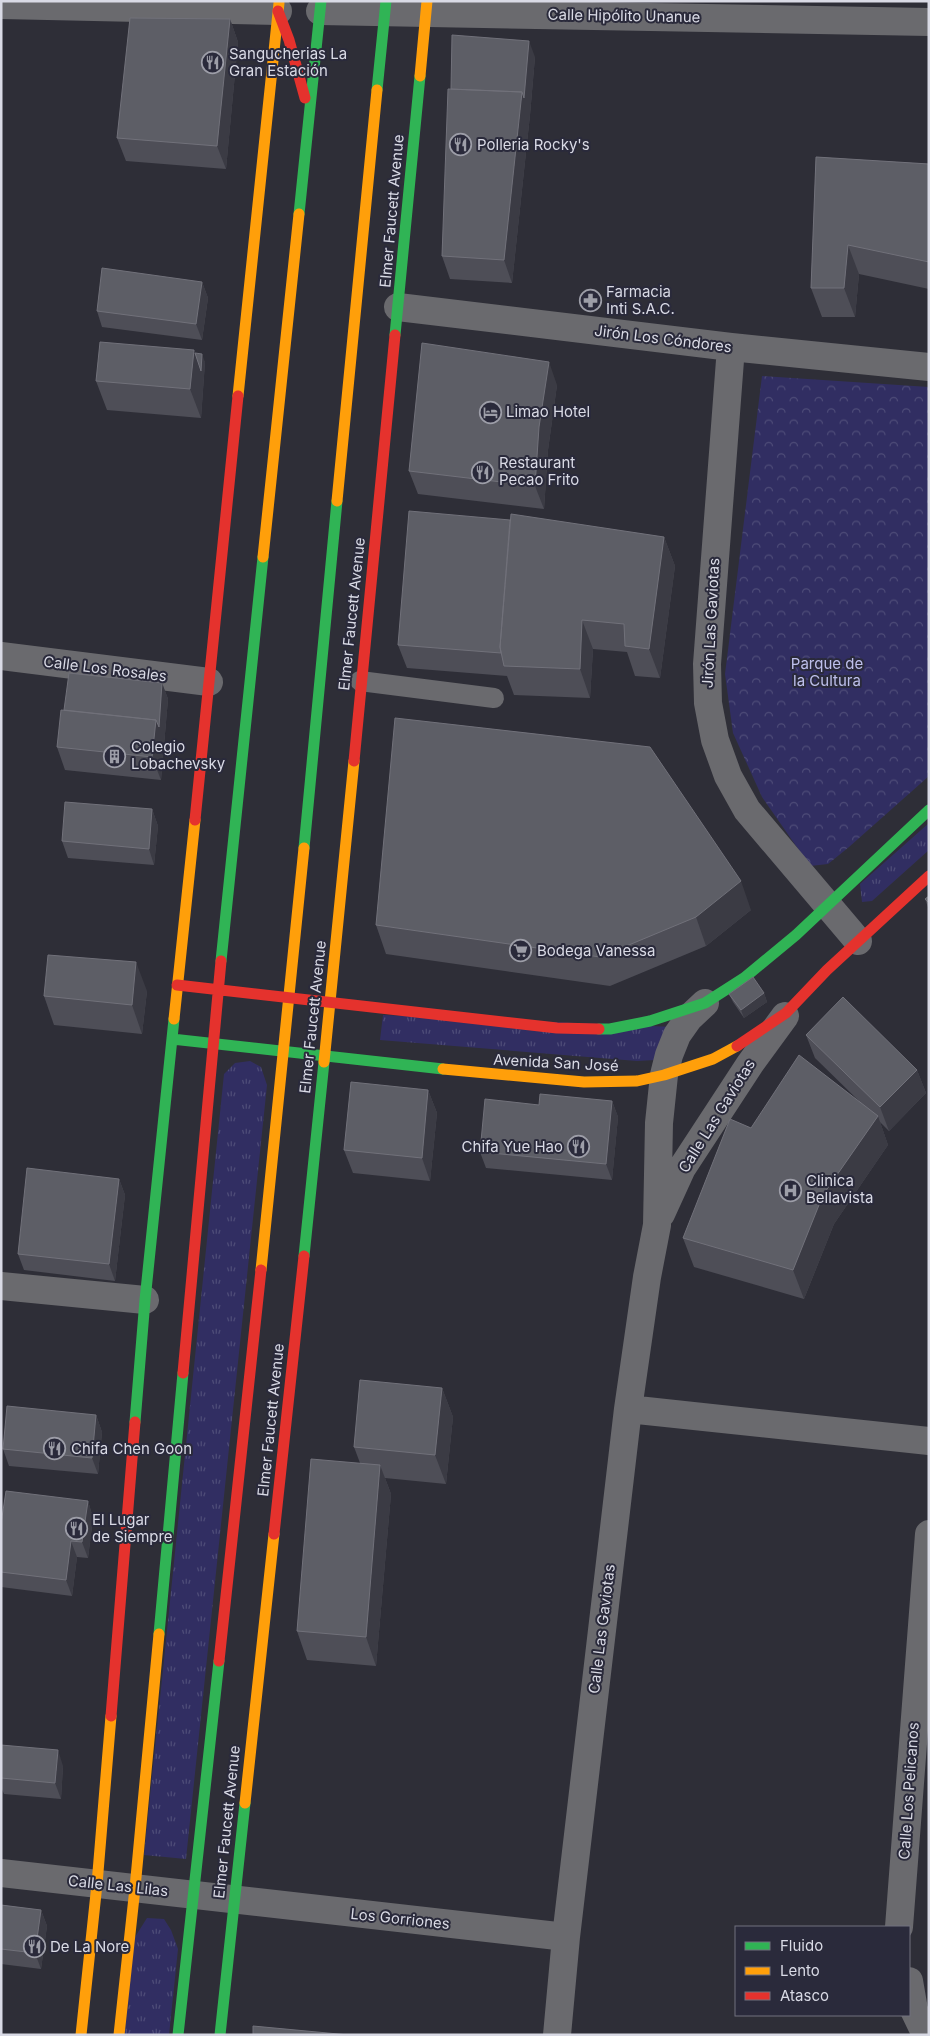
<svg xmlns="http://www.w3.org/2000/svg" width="930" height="2036" viewBox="0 0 930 2036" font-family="Inter,sans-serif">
  <defs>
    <pattern id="grass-tufts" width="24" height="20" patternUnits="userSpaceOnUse" patternTransform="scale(1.25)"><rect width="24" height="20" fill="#312e62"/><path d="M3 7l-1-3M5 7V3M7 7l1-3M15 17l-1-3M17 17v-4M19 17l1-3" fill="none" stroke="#4e4c78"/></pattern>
    <pattern id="park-crowns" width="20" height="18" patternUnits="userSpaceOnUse" patternTransform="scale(1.25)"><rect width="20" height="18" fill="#312e62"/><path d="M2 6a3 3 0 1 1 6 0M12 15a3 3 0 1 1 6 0" fill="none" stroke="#4e4c78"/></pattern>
  </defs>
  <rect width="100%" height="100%" fill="#2e2e37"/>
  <path fill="url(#grass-tufts)" d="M929,823V850L872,901L862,902L860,884Z
    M383,1015L675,1027L655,1060L637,1061L380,1040Z
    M250,1061L261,1067L267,1085L186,1859L144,1855L224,1074L235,1063Z
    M147,1918L164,1919L171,1930L178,1949L169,2035H124L135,1937Z"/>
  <path fill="url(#park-crowns)" d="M762,376L929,387V776L849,847L828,864L810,866L762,797L733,733L725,674Z"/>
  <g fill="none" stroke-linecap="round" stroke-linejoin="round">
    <path stroke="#6a6a6e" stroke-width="20" d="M360,681L494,698"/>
    <path stroke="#6a6a6e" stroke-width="28" d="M1,5L278,11
      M320,11L929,22
      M398,307L731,347L929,367
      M731,347L707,664L708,703L715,740L728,776L747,810L858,941
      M1,656L209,682
      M661,1214L682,1168L750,1064L785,1016
      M1,1286L145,1300
      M628,1409L929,1441
      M1,1873L566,1937
      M899,1927L929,1534
      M909,1981L914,2010L926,2035
      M557,2035L566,1937L628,1409L647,1277L657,1225L659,1123L664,1075L669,1055L677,1035L689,1018L705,1003"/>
    <path stroke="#30b455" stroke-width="11" d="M377,90L386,1
      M299,214L321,1
      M395,335L420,76
      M304,848L337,501
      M221,961L263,557
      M599,1029H610L650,1021L705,1003L744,978L796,935L929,810
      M172,1039L443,1069
      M304,1256L324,1062
      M135,1422L145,1300L174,1019
      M159,1634L183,1373
      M178,2035L219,1661
      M220,2035L245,1803"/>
    <path stroke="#ff9f0a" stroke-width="11" d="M420,76L427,1
      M238,396L279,3
      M337,501L377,90
      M263,557L299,214
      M174,1019L195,820
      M324,1062L354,761
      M443,1069L584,1082L637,1081L664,1075L713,1059L737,1046
      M261,1270L304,848
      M245,1803L274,1534
      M81,2035L97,1884L111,1716
      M119,2035L135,1888L159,1634"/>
    <path stroke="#e5322d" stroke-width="11" d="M278,11L289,40L305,98
      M354,761L395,335
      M195,820L238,396
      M177,985L557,1028L599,1029
      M737,1046L786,1013L827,970L929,876
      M183,1373L221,961
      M274,1534L304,1256
      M219,1661L261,1270
      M111,1716L135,1422"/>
  </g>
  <path fill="#4e4e57" d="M230,19L238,42L226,169L126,161L117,138Z
    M535,57L530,115L512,283L450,279L442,256L451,89Z
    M816,157L929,164V289L859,274L855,317H822L811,288Z
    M202,282L208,298L202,340L102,327L97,311Z
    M195,353L205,362L201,418L107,410L96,381Z
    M557,385L548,450L544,509L418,494L409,471Z
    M664,537L675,566L660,678L635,676L627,652L593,649L590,698L514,695L507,676L407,668L398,645Z
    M162,683L168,699L161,780L65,770L57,747L64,710Z
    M152,809L158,826L154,865L68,858L62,841Z
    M929,896V910L925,899Z
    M751,910L706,946L610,986L386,954L376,925Z
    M147,991L142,1034L54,1025L44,996Z
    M764,993L767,1002L744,1018L733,1002L729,994Z
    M806,1035L917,1070L926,1093L889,1131L880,1122L888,1145L834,1224L804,1299L694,1267L683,1238L751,1128L859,1101L815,1058Z
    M428,1090L437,1113L430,1181L353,1173L344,1150Z
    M612,1101L618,1117L612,1180L486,1168L480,1152L539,1105Z
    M119,1179L125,1195L115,1281L24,1270L18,1254Z
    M442,1388L453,1417L446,1484L385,1478L391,1494L376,1666L307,1660L297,1631L360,1463L354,1447Z
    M96,1415L102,1432L98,1474L9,1466L3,1449Z
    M88,1501L93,1518L88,1558L77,1557L72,1596L1,1587V1524Z
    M1,1745L63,1766L61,1799L4,1794L1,1787Z
    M1,1905L41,1910L47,1926L41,1969L1,1964Z"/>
  <path fill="#3b3b44" d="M230,19L238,42L226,169L217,146Z
    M529,41L535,57L530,115L512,283L504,260L522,92Z
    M848,245L859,274L855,317L844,288Z
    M202,282L208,298L202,340L196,324Z
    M194,350L201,371L202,354L205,362L201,418L190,389Z
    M549,362L557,385L548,450L544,509L535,486L539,427Z
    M664,537L675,566L660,678L649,649Z
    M582,620L593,649L590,698L580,669Z
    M162,683L168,699L161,780L152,757L156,720Z
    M152,809L158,826L154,865L149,849Z
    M741,881L751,910L706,946L696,917Z
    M136,962L147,991L142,1034L132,1005Z
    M764,993L767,1002L744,1018L741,1010Z
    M917,1070L926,1093L889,1131L880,1107Z
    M428,1090L437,1113L430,1181L422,1158Z
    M612,1101L618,1117L612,1180L606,1164Z
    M878,1116L888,1145L834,1224L804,1299L793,1270L823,1195Z
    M119,1179L125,1195L115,1281L109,1264Z
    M442,1388L453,1417L446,1484L435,1455Z
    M96,1415L102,1432L98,1474L92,1458Z
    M380,1465L391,1494L376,1666L366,1637Z
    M88,1501L93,1518L88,1558L82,1542Z
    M71,1541L77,1557L72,1596L66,1580Z
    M58,1750L63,1766L61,1799L55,1783Z
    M41,1910L47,1926L41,1969L35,1953Z"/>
  <path fill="#5d5e66" stroke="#71717a" d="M130,18L230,19L217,146L117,138Z
    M452,35L529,41L524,98L522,92L451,89Z
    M448,89L522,92L504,260L442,256Z
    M816,157L929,164V262L848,245L844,288H811Z
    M102,268L202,282L196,324L97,311Z
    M100,342L194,350L190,389L96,381Z
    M422,343L549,362L539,427L535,486L409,471Z
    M195,353L202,354L201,371Z
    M409,511L510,520L500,647L501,653L398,645Z
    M511,514L664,537L649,649L625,646L624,624L582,620L580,669L504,666L500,647Z
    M69,673L162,683L159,727L156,720L64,710Z
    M61,710L156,720L152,757L57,747Z
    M395,718L650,747L741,881L696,917L600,957L376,925Z
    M65,802L152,809L149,849L62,841Z
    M929,896V903L925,899Z
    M48,955L136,962L132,1005L44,996Z
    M753,977L764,993L741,1010L729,994Z
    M843,997L917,1070L880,1107L806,1035Z
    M799,1055L878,1116L823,1195L793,1270L683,1238L730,1119L751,1128Z
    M351,1082L428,1090L422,1158L344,1150Z
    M540,1094L612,1101L606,1164L480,1152L485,1099L539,1105Z
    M27,1168L119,1179L109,1264L18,1254Z
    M360,1380L442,1388L435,1455L354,1447Z
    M7,1406L96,1415L92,1458L3,1449Z
    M311,1459L380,1465L366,1637L297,1631Z
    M6,1491L88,1501L82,1542L71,1541L66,1580L1,1572V1524Z
    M1,1745L58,1750L55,1783L1,1778Z
    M1,1905L41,1910L35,1953L1,1949Z
    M253,2026L349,2035H253Z"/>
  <defs>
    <symbol id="restaurant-ring" viewBox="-11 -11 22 22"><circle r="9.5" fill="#2a2a3b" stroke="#9d9ea8" stroke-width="1.5"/><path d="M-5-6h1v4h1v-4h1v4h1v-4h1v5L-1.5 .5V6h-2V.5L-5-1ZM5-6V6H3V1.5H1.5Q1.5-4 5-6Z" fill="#9d9ea8"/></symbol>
    <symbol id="pharmacy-ring" viewBox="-11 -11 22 22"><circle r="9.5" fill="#2a2a3b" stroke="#9d9ea8" stroke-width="1.5"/><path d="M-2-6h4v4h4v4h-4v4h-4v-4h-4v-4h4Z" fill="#9d9ea8"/></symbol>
    <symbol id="hotel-ring" viewBox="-11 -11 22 22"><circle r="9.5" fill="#2a2a3b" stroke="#9d9ea8" stroke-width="1.5"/><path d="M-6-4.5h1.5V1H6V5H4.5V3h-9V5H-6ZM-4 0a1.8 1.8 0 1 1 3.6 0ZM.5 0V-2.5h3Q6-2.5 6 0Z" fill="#9d9ea8"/></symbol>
    <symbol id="building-ring" viewBox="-11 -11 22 22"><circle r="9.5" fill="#2a2a3b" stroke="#9d9ea8" stroke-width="1.5"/><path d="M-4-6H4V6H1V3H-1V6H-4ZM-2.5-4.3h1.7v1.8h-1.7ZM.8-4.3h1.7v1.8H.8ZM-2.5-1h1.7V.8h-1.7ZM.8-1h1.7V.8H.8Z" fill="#9d9ea8"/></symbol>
    <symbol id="supermarket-ring" viewBox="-11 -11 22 22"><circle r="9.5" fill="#2a2a3b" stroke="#9d9ea8" stroke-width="1.5"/><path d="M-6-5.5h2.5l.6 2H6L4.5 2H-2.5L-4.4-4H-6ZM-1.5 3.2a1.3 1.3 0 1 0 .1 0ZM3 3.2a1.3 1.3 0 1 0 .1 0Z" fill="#9d9ea8"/></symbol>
    <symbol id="hospital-ring" viewBox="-11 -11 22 22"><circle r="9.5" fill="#2a2a3b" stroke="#9d9ea8" stroke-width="1.5"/><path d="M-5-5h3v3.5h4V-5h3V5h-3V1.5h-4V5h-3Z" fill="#9d9ea8"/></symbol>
  </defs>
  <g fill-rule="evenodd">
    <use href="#restaurant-ring" x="200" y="50" width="25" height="25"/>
    <use href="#restaurant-ring" x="448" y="132" width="25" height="25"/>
    <use href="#pharmacy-ring" x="578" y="288" width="25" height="25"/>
    <use href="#hotel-ring" x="478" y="400" width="25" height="25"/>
    <use href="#restaurant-ring" x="470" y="460" width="25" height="25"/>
    <use href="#building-ring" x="102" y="744" width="25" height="25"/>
    <use href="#supermarket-ring" x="508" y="938" width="25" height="25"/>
    <use href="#restaurant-ring" x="566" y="1134" width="25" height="25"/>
    <use href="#hospital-ring" x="778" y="1178" width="25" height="25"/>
    <use href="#restaurant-ring" x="42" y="1436" width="25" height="25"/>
    <use href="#restaurant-ring" x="64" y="1516" width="25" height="25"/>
    <use href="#restaurant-ring" x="22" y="1934" width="25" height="25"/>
  </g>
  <g text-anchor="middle" stroke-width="4" stroke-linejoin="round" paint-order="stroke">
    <g font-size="15" fill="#d9dae5" stroke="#2a2a3b">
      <text transform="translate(624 16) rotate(1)" y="5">Calle Hipólito Unanue</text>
      <text transform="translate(392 211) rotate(-85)" y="5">Elmer Faucett Avenue</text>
      <text transform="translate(663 339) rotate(7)" y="5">Jirón Los Cóndores</text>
      <text transform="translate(352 614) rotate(-84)" y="5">Elmer Faucett Avenue</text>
      <text transform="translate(711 623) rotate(-87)" y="5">Jirón Las Gaviotas</text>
      <text transform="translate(105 669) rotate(7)" y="5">Calle Los Rosales</text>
      <text transform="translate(313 1017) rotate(-84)" y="5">Elmer Faucett Avenue</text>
      <text transform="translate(556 1063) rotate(3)" y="5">Avenida San José</text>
      <text transform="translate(717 1116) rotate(-58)" y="5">Calle Las Gaviotas</text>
      <text transform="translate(271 1420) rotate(-84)" y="5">Elmer Faucett Avenue</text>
      <text transform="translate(602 1629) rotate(-83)" y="5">Calle Las Gaviotas</text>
      <text transform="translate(909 1791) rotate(-86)" y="5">Calle Los Pelicanos</text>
      <text transform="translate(227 1822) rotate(-84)" y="5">Elmer Faucett Avenue</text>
      <text transform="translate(118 1886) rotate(6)" y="5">Calle Las Lilas</text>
      <text transform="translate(400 1919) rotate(6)" y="5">Los Gorriones</text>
    </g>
    <g font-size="15" fill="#d9dae5" stroke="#2a2a3b" text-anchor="start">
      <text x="229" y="59">Sangucherias La<tspan x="229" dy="17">Gran Estación</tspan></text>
      <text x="477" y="150">Polleria Rocky's</text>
      <text x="606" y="297">Farmacia<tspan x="606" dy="17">Inti S.A.C.</tspan></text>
      <text x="506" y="417">Limao Hotel</text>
      <text x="499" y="468">Restaurant<tspan x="499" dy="17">Pecao Frito</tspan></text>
      <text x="131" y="752">Colegio<tspan x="131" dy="17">Lobachevsky</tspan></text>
      <text x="537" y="956">Bodega Vanessa</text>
      <text x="563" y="1152" text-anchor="end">Chifa Yue Hao</text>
      <text x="806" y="1186">Clinica<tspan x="806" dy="17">Bellavista</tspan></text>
      <text x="71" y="1454">Chifa Chen Goon</text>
      <text x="92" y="1525">El Lugar<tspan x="92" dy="17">de Siempre</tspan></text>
      <text x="50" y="1952">De La Nore</text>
    </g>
    <g font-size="15" fill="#bec0ec" stroke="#2a2a3b">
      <text x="827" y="669">Parque de<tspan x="827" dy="17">la Cultura</tspan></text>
    </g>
  </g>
  <rect width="930" height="2036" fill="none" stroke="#d9dae5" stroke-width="5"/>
  <rect x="735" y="1926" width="175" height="90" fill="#2a2a3b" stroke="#70707f"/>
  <rect x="745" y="1942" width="25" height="8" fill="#30b455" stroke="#70707f"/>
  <text x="780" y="1951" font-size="15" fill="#d9dae5">Fluido</text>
  <rect x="745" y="1967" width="25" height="8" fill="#ff9f0a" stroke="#70707f"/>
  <text x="780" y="1976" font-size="15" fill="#d9dae5">Lento</text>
  <rect x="745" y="1992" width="25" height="8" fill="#e5322d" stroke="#70707f"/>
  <text x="780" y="2001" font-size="15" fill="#d9dae5">Atasco</text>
</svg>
